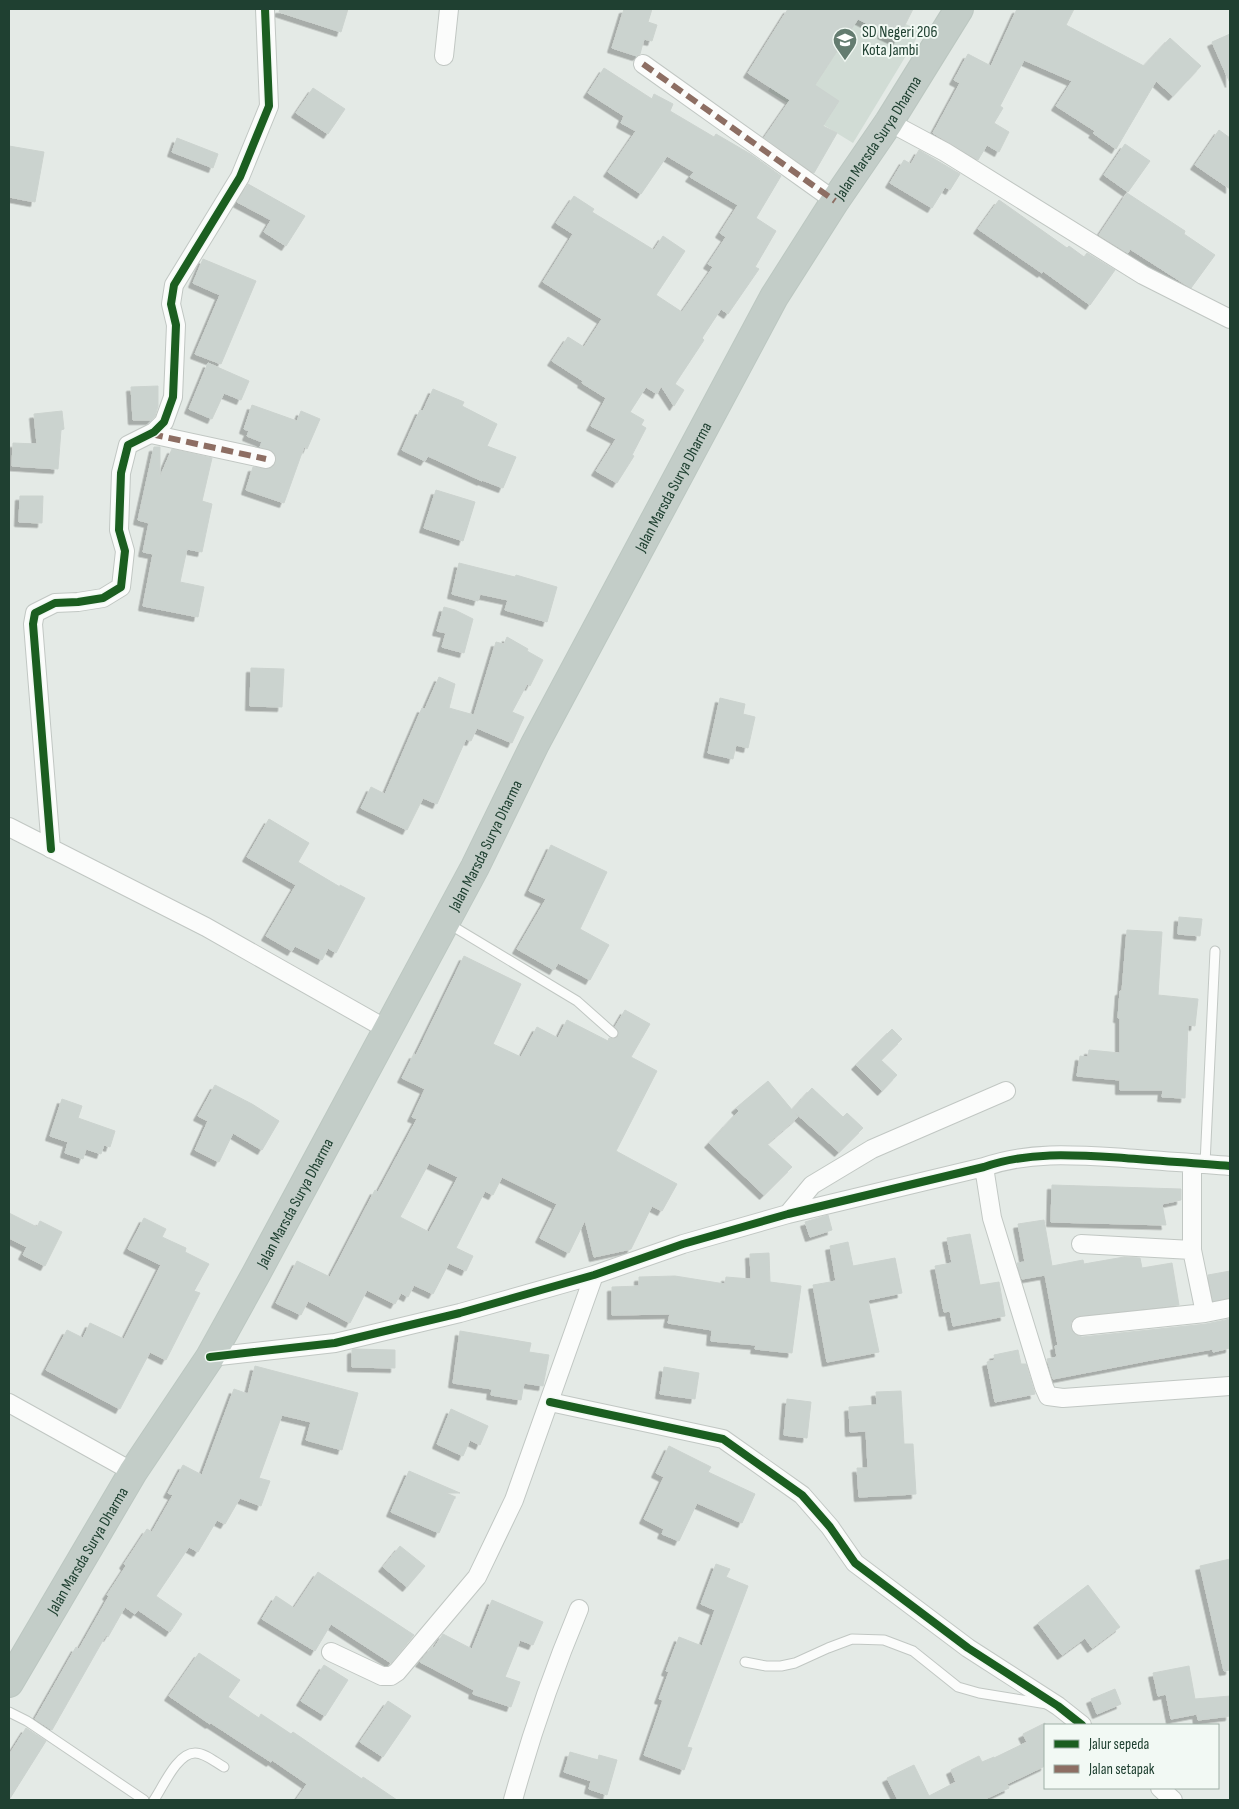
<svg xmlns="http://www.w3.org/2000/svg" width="1239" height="1809" viewBox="0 0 1239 1809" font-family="'Sofia Sans Condensed',sans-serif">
  <defs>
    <filter id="shadow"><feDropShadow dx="-4.5" dy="4.5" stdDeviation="0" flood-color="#0004"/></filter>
  </defs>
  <rect width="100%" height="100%" fill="#e4eae6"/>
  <path fill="#d1dcd5" d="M820,9H873L921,31L853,143L768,91Z"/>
  <path fill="#cbd3cf" stroke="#ccd3cf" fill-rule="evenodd" filter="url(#shadow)" d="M280,9H348L341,32L279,12Z
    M624,9H652L648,22L657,25L652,41L644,39L640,54L637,56L612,48Z
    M788,9H913L897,41L882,34L883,32L858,19L815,85L839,101L823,126L837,133L814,173L764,138L790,100L748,73Z
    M1017,9H1074L1066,25L1144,66L1170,38L1201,66L1173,96L1156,81L1116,149L1093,133L1095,131L1056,106L1072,81L1024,60L1000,106L1003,108L994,123L1009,132L999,152L987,145L978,160L933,133L960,83L954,80L968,54L991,66Z
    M1230,34V83L1212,42Z
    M604,68L652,99L654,94L673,104L670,111L714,137L716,134L752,155L781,176L756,218L776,231L755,267L759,269L728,314L721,309L702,338L704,340L675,384L684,390L674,406L661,386L657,394L646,387L630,412L644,420L641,425L646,428L632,455L634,456L617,483L596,471L616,439L591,426L606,398L582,383L583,381L552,361L568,337L584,347L602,319L543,282L573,234L556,223L574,196L594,209L592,212L654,250L663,236L685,251L656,295L682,312L713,267L708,264L726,237L720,233L738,205L690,177L694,172L667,156L641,194L608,172L636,131L621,123L624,116L588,93Z
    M313,88L345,109L328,134L296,113Z
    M1219,130L1230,138V189L1195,165Z
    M177,138L218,154L213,168L172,152Z
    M1125,144L1150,161L1128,192L1104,175Z
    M9,146L44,152L35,202L9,197Z
    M919,150L960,174L950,190L945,187L932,208L890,183L904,160L911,164Z
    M248,184L305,216L286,246L264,232L271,220L237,202Z
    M1127,193L1185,231L1184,234L1215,255L1191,288L1130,249L1128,253L1099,235Z
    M999,200L1067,248L1069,246L1084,257L1087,253L1115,270L1090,305L1043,271L1042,273L978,229Z
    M203,259L256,281L221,364L195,354L220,295L193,283Z
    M208,363L249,381L241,400L224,393L212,419L189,409Z
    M158,386V406L155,416L151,420H133L131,387Z
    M433,389L464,402L462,406L497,424L487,446L516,457L503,488L482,480V481L428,456L425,461L402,450L420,410L423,411Z
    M252,405L297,421L301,411L320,419L307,449L304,447L284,503L246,490L253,467L269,469L274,466L276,461L273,452L260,447L262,442L247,436L249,431L244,429Z
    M62,411L64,429L61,430L58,469L12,466L13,443L37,444L34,414Z
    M154,447H160V477L172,449L212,458L202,501L212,504L202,552L187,549L180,582L204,587L198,617L143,606L153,554L143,552L149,523L138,520Z
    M436,490L475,502L463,541L424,528Z
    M20,496H43L42,523L19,522Z
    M459,563L515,577L516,575L557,587L547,622L505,610L508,600L480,594L478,601L452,594Z
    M444,607L455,610L473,619L464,653L442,647L446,633L437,631Z
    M507,637L528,649L527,651L543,660L530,686L527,684L512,712L524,717L512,743L477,728L471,741L466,739L437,804L423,798L407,830L361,808L371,787L385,794L422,708L425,709L439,677L455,684L449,708L474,715L496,642L504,644Z
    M251,668L284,669L282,707L250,706Z
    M720,698L745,704L743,714L755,717L748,748L736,745L733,759L708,753Z
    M269,819L309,843L298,862L340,887V885L365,898L336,953L328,948L322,960L295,946L292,951L266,936L296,885L247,857Z
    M551,845L607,872L580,929L609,945L590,980L558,963L554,970L517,949L546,899L529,891Z
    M1179,917L1202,919L1200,936L1178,934Z
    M1127,930L1162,932L1158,995L1198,999L1195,1026L1188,1025L1185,1098L1162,1097L1163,1090H1120V1080L1077,1076L1080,1056L1088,1057L1089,1050L1120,1053V1018H1118L1120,991H1122Z
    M464,956L521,984L493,1044L521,1057L537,1027L558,1038L567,1020L608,1041L609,1038L614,1039L618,1037L619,1032L615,1027L625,1010L650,1024L631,1057L657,1071L616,1151L677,1184L662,1211L652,1206L631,1249L594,1257L585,1220L569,1253L540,1238L557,1204L502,1177L493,1195L485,1191L456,1248L473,1256L466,1271L449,1263L433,1294L414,1285L408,1297L401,1293L395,1304L367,1290L350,1323L308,1301L301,1315L276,1303L297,1261L330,1277L375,1190L378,1192L417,1119L412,1117L425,1089L402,1078L414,1054L416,1055ZM429,1163L458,1177L429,1232L400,1217Z
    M892,1029L902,1039L881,1060L897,1075L882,1091L856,1065Z
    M768,1081L798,1117L767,1144L792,1167L764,1195L709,1143L739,1111L736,1108Z
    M215,1085L252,1104L279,1121L262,1150L233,1133L219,1162L195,1150L208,1121L198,1116Z
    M812,1088L843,1117L847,1113L863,1128L839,1152L792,1110Z
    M62,1099L82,1106L78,1118L115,1131L110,1147L104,1145L101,1154L86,1149L83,1159L65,1153L68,1142L50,1136Z
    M1052,1185L1181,1189V1200L1162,1204L1166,1225L1051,1222Z
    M9,1213L37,1227L40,1221L62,1232L45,1266L23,1255L27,1247L9,1238Z
    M828,1215L832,1230L810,1237L805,1222Z
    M144,1218L166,1229L162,1237L186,1248L185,1252L209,1264L194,1291L200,1293L166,1360L150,1352L120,1409L46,1370L67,1330L83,1338L90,1323L124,1339L161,1265L128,1249Z
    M1044,1220L1052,1266L1083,1260L1084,1264L1124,1257L1140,1258L1142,1268L1172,1263L1179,1305L1079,1316L1074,1318L1071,1322V1328L1076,1335L1082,1337L1206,1324L1230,1319V1348L1213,1352V1349L1151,1360L1053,1379L1047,1359L1057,1357L1055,1346L1058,1345L1045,1275L1022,1279L1017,1263L1025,1262L1018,1224Z
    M970,1234L980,1285L999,1282L1005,1316L953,1326L950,1311L944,1312L935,1266L952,1263L947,1238Z
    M848,1242L853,1266L895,1258L902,1293L868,1300L879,1352L827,1362L813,1285L836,1281L830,1246Z
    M769,1253L770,1282L801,1286L792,1353L755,1349L756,1345L711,1341L712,1330L668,1323L670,1314L612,1315V1287L639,1286V1277L675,1276L725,1284L726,1277L751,1279L750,1254Z
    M1230,1271V1298L1213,1301L1208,1275Z
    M460,1331L531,1343L529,1352L549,1355L543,1386L524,1383L521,1400L491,1395L492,1389L453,1383Z
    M354,1349L395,1350V1368L352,1367V1350Z
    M1018,1350L1021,1364H1026L1035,1394L995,1402L987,1362L995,1360L994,1355Z
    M255,1366L358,1393L342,1450L306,1440L311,1422L282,1415L259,1478L270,1481L261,1506L240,1498L225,1524L217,1520L198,1552L189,1547L156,1596L182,1614L170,1632L138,1610L135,1614L125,1607L108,1637L106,1635L52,1730L35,1719L76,1647L79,1649L109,1596L107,1595L126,1566L124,1564L147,1529L152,1532L173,1495L168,1493L183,1465L202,1475L234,1389L248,1394Z
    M664,1367L699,1373L695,1399L660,1394Z
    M901,1391L904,1444H913L916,1494L859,1497L857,1468H868L866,1431L850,1432L849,1407L877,1405L876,1392Z
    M787,1399L811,1402L807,1438L784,1435Z
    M451,1409L488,1426L480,1445L470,1440L463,1456L437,1444Z
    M669,1446L711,1467L708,1472L755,1494L742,1523L697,1503L679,1541L662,1534L664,1529L644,1519L664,1477L656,1473Z
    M409,1471L460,1493H446L455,1497L439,1533L391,1512Z
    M400,1546L425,1566L407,1587L383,1567Z
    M1230,1559V1670L1224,1671L1200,1566Z
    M716,1564L730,1569L726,1577L748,1586L687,1747L692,1748L684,1770L644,1755L663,1700L659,1699L669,1672L666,1671L679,1637L702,1646L715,1610L701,1604Z
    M318,1572L414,1635L391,1663L331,1624L315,1651L262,1619L276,1596L294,1608Z
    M1088,1585L1120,1627L1092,1648L1085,1638L1062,1655L1038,1623Z
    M492,1600L543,1622L533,1645L520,1640L505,1677L520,1682L511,1707L473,1694L474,1690L420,1662L432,1647L434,1648L443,1634L472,1649Z
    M199,1653L240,1680L228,1697L259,1718L261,1714L291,1734L293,1732L362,1779L363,1777L397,1800H296L307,1784L272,1760L271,1762L211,1723L210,1724L169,1696Z
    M324,1665L348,1680L325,1716L301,1701Z
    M1189,1666L1195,1699L1230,1696V1716L1198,1720L1197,1714L1171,1719L1166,1694L1158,1696L1153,1673Z
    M1115,1689L1121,1704L1097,1714L1091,1699Z
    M388,1701L411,1716L383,1757L360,1742Z
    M1045,1723V1766L1007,1784L1009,1788L983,1800H898L887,1778L914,1765L929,1796L956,1782L951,1770L979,1756L982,1762L994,1757V1758L1027,1742L1023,1734Z
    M26,1728L46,1741L9,1800V1755Z
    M570,1752L598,1760L599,1755L617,1760L607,1795L589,1789L591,1781L564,1772Z"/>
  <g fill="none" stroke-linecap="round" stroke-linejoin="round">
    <defs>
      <path id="service" d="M449,924L577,1001L613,1033
        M1205,1164L1215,951
        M745,1662L766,1666H781L795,1663L828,1648L852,1639L884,1640L913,1651L958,1687L979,1693L1047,1704
        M9,1712L27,1721L144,1800
        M154,1800C163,1787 177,1753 195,1753C205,1753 215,1762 224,1767"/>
      <path id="minor" d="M444,56L449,9
        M643,64L835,201
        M889,122L945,152L1143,275L1230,319
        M151,434L266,459
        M9,827L206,927L388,1030
        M51,849L33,624L35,613L55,603L78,602L103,598L121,587L125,551L119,530L121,473L128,445L154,432L164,422L173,397L176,325L171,304L174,285L240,177L269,106L265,9
        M1192,1163V1250L1205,1313
        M984,1167L992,1218L1044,1387L1048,1396L1063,1398L1230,1386
        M788,1214L812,1185L872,1149L1006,1091
        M1081,1244L1192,1250
        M1081,1326L1205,1313L1230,1308
        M210,1357L335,1343L460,1313L594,1275L683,1244L788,1214L984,1167C1029,1151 1077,1155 1124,1158C1159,1161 1195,1163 1230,1166
        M550,1402L723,1439L802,1495L830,1527L855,1563L968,1648L1058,1706L1082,1725
        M9,1403L133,1472
        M331,1652L382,1676H391L397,1672L477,1577L514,1500L594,1275
        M1160,1788L1173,1800
        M513,1800C531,1735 553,1671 579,1609"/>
      <g id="trunk">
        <path id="s1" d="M9,1683L133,1472L210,1357L256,1274L475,867L535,744L774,297L835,201L889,122L959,9"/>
      </g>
    </defs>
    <use href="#service" stroke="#c1c7c3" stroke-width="11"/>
    <use href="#minor" stroke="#c1c7c3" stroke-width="20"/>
    <use href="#trunk" stroke="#bcc7c1" stroke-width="30"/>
    <use href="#service" stroke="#fbfcfb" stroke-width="9"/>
    <use href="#minor" stroke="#fbfcfb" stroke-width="18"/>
    <use href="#trunk" stroke="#c3cdc8" stroke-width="28"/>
    <path stroke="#8d6e63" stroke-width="6" stroke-dasharray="12 6" stroke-linecap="butt" d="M643,64L835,201
      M151,434L266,459"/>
    <defs>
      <path id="cycleway" d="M51,849L33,624L35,613L55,603L78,602L103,598L121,587L125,551L119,530L121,473L128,445L154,432L164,422L173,397L176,325L171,304L174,285L240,177L269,106L265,9
        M210,1357L335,1343L460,1313L594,1275L683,1244L788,1214L984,1167C1029,1151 1077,1155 1124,1158C1159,1161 1195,1163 1230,1166
        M550,1402L723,1439L802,1495L830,1527L855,1563L968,1648L1058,1706L1082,1725"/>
    </defs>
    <use href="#cycleway" stroke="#f2f9f4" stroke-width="11"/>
    <use href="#cycleway" stroke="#1b5e20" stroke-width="8"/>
  </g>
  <defs>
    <symbol id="school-pin" viewBox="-11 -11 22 30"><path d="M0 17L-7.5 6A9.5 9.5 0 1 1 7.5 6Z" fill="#647c70" stroke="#f2f9f4"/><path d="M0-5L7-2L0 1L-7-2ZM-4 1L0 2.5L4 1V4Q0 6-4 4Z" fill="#fff"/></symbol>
  </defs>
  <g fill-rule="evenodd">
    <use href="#school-pin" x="831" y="26" width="28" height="38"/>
  </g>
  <g text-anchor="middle" stroke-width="4" stroke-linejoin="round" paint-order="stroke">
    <g font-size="16" fill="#1f4031" stroke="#f2f9f4" text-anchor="start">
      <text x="862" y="37">SD Negeri 206<tspan x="862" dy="18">Kota Jambi</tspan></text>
    </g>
    <g font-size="16" fill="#1f4031" stroke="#f2f9f4">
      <text dy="6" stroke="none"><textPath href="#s1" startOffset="1774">Jalan Marsda Surya Dharma</textPath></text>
      <text dy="6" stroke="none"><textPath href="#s1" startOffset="1369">Jalan Marsda Surya Dharma</textPath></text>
      <text dy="6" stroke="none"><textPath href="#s1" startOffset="964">Jalan Marsda Surya Dharma</textPath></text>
      <text dy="6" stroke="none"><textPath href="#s1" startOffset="559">Jalan Marsda Surya Dharma</textPath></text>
      <text dy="6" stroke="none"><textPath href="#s1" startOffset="154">Jalan Marsda Surya Dharma</textPath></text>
    </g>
  </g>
  <rect width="1239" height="1809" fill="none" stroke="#1f4031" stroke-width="20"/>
  <rect x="1044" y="1724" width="175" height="65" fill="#f2f9f4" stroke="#9eafa6"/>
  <rect x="1054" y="1740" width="25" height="8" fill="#1b5e20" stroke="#9eafa6"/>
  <text x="1089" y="1749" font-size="15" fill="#1f4031">Jalur sepeda</text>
  <rect x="1054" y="1765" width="25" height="8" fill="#8d6e63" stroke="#9eafa6"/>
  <text x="1089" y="1774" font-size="15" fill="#1f4031">Jalan setapak</text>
</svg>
